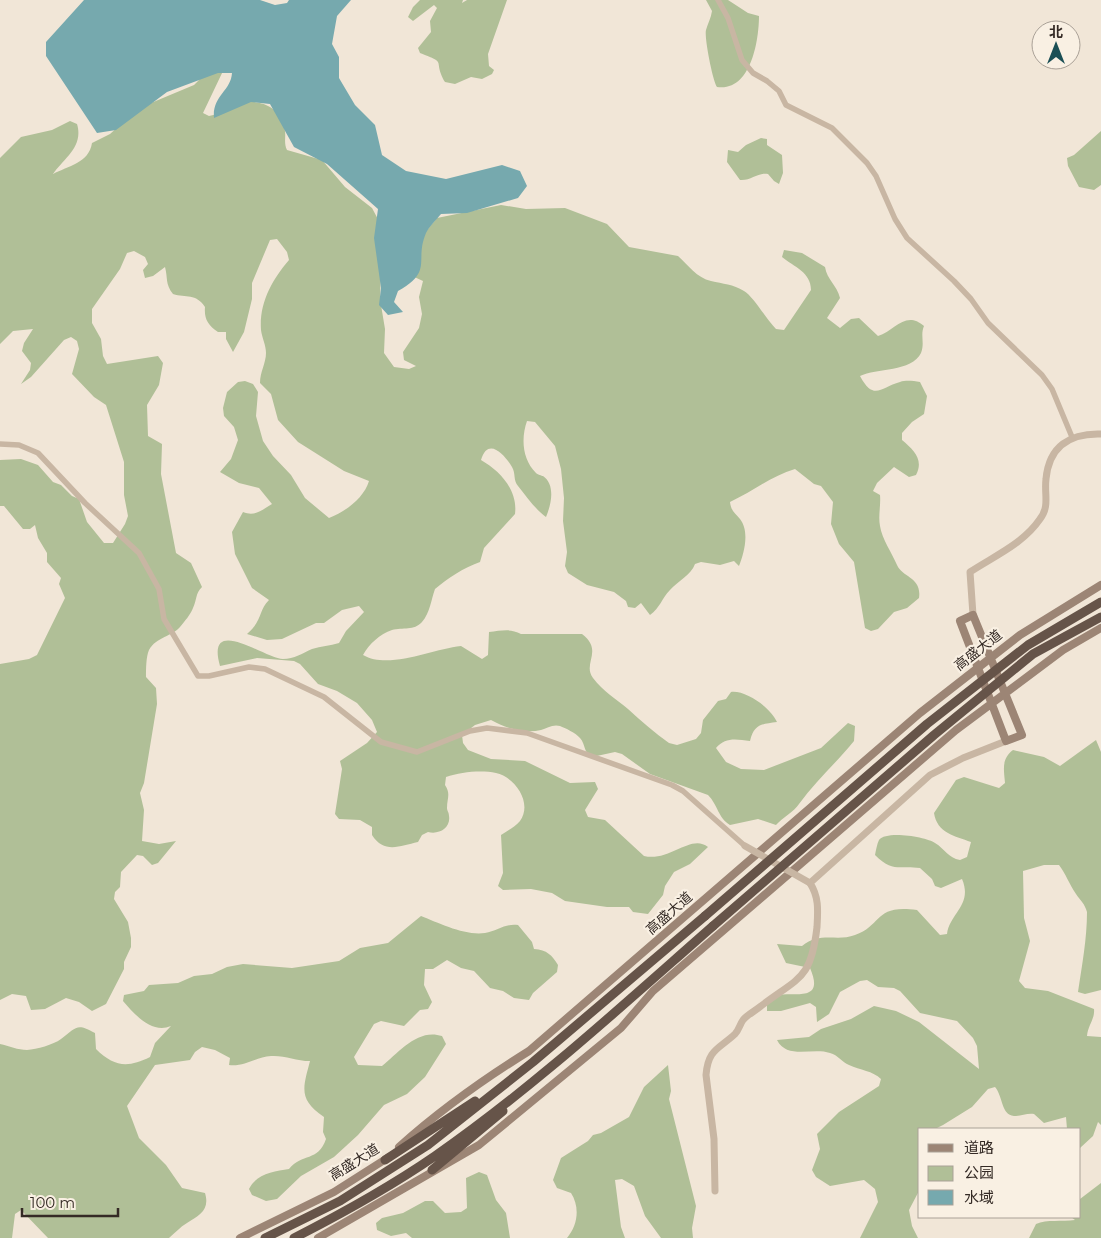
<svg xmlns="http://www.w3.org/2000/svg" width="1101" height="1238" viewBox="0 0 1101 1238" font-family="Montserrat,'Noto Sans SC',sans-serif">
  <rect width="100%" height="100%" fill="#f1e6d7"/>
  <path fill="#b0bf97" d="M420,0H463L462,3L467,0H507L488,54L489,66L494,70L492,74L482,79L471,77L455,84L445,82C432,59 449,64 420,53L418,48L431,32L430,21L437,8L434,5L413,21L408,17L413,7Z
    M706,0H728L748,13L759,16C759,40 751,92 717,87C713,82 704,37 706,30C708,23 711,18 712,11Z
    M223,71L203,113L209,116L226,112L239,101C261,102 276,103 284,127C287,135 283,142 287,150L322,160L345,187L372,208L380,223L382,231L380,299L385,329L384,353L394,367L409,369L416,366L404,360L403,352L419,328L422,314L419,297L423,281L410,275L399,264L437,218L501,205L526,209L565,208L607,224L629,247L678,256C688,265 697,278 711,281C723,284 733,284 744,291C753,296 766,319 776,329L784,330L811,290C811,272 794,267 782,257L784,250L802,253L825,267C827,280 837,285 840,298L827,318L840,328L851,319L859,318L878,336C895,331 905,310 924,326C920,335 925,343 921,353C912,372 876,368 860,376C874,402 881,387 900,382C906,380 913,381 920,382L927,396L924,414L912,422L902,433V440C914,450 924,460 916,475L909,477L894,467L877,483L873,491L880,495C881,505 878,516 880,526C882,539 892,553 897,565C903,578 922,577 919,598L907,608L894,612L878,629L871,631L865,628L854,562L839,544L831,524L833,502L821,486L814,484L795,469C771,476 752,492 730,502C731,511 735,513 740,519C750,532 744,553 739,566L734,561L720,565L701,562L695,564C691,575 678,581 670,590C662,598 660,608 650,615L641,603L635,608L628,607L626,601L614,592L587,585L568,573L565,566L567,552L563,521L564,498L561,469L555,446L535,422L527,421C521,438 522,459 536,473C537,474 542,476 543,476C556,485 551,505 546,517C535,509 526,496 518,486C513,480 516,474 512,467C505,455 488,436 481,460C500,471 518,490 515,514L484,548L480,562C463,568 448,578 435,589C431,600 430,613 422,622C414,631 403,627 392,630C380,634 369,644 363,655C389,670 432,649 461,646L482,659L488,655L489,632C501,631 510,628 521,634H582C604,651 582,663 593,678C603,691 616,699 628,709C641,721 655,733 669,743L677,745L696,739L701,733L703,720L718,701L726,699L731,692C746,690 771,708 777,722C762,724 754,724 750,741C736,739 725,737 716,748L726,762L741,769L764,770L821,748L848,723L855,726L854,741C836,763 816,781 799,804C794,812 783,817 776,825L758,819L730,825C718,818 718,805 708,795L650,774L622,754L615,752L592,757C583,752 586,745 580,738C576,733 565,728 560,726C553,724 547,728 541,730C524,734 505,728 491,720L475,725L462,735L463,743L468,750L491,759L525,761L570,783L595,782L598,789L585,810L588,817L605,820L644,856C670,862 691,833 708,847L690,864L674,872L665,886L663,895L648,914L633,912L629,907H607L565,901L552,893L531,889L503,890L498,886L503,873L501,835C507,831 515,827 520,821C533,803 515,777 496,773C481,770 461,772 446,777L445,785C451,794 447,798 447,808C447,811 449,812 449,816C451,828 439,835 428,832L422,835L418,842C400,846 384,854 372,835V827L360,820L339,819L335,814L342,769L340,761L367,743L377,732L372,720L357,703L337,691L318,684L300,664L294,661L257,658L220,666C205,613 266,659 283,659C294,659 303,653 312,649C321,646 330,646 339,643L346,631L364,612L359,606L342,610L324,623H316L282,639L267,640L247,634C263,620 258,611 269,600L252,588L235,554L232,532L243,512C255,517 262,510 272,504L259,488L239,483L220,472L231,459L238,440L234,427L224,416L223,408L227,392L238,382L245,381L253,384L258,392L256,416L263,441L273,456L291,475L305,498L329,518C345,512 364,498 369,481L344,471L298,442L278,420L271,394L260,383C260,372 266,363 266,353C266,345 262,338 261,330C259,303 272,280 289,260L287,252L277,239L270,240L252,283V299L244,332L233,352L226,339V332H218C208,325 204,319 205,307C196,293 186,298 173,294C165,284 168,278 165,267L153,276L145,278L143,270L148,264L145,257L134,251L127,253L120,269L92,309V323L101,339L103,356L107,364L158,356L163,363L159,385L147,405L148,436L162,444L161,474L176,553L191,563L202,587C195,594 197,600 193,608C191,614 184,622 180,627C173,636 156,637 149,650C146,657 146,669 146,677L156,688L157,704L144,783L140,793L144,810L142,841L159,844L176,841L158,863L152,865L143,856L137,855L121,872L120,887L115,892L114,899L128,922L131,938V947L124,962V969L106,1004L92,1011L79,1002L66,998L45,1009L31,1010L26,996L12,994L0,1000V664L29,659L37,655L65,598L59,584L61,578L47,562V553L38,538L35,525L30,529H23L4,506H0V460L21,459L38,465L53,482L61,485L72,496L79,499L87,522L104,543H113L125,524L128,516L124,495V462L106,405L94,397L72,374L79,349L77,341L71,337L64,340L31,377L21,384L30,370L31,363L22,351L24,343L33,329L13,331L0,344V158L21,137L52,130L70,121L77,124C84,147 63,159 53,174C68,166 89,163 92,143L110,134L139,108L194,85L207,72Z
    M1101,131V185L1094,190L1079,187L1068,166L1067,158L1074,155Z
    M761,138L767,139V145L782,155L783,173L779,184L774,181L768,174C758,172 751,181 740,180L727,162L728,150L738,152L746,145Z
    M1096,740L1101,752V990L1085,994L1078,992C1082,965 1087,939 1087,912C1085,904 1080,900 1076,894C1069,884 1066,874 1059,865H1044L1023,871L1024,918L1030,941L1019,981L1025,988L1048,991L1094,1009C1095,1019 1088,1025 1087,1036L1101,1037V1125L1098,1122L1093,1136L1080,1148V1129H1067L1066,1117L1044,1123L1034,1114C1027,1113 1021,1116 1014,1116C1001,1115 1003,1096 995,1087L988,1089L972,1107L943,1125L935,1129H920V1189L909,1210L912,1226L918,1238H860L878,1202L875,1189L864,1180L830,1186L816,1177L812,1170L820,1149L817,1134L839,1112L879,1086L881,1079C873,1071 860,1070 849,1065C842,1062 838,1055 830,1053C813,1047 787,1060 777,1040L809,1037L821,1029L851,1019L874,1006L896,1011L919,1022L979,1069L977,1046L973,1038L957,1021L920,1013L900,991L894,988L878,987L867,980L860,981L840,992L829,1014L817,1022L816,1007L810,1003L781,1011H767V1003C770,1001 773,997 776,996C791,990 826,1005 810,968L786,963L777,944L802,946C820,931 837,942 855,935C883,925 874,904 917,910L940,935L947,934C950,913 973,905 962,879L941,888L935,886L932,879L920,868C898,865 893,873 875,855C876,850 877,844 879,840C886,830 927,837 935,843C945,849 948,858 960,860L967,857L971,842C955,836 937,833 934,813L956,780L964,777L999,788L1005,783C1004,770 1001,759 1013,750L1044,757L1060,766Z
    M421,916C439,923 465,936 485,933C497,931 506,923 518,925L532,942L534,949C547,950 552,955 558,965L557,972L533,993L529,1000L514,998L503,991L490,988L474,971L461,968L447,960L433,969H425L424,985L432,1002L428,1009L420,1010L404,1026L381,1021L374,1024L354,1057L358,1065L382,1066C399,1052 418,1028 442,1036L446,1044L425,1077L407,1094L384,1105L358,1135L334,1157L301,1176L277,1199L266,1201L252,1195L249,1189C256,1174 274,1171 289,1169C302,1153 318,1162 326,1139L323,1132L324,1117C298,1099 303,1088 310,1061C296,1061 284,1055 271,1056C256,1057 244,1067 229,1065L230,1058L215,1050L202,1047L195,1052L190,1060L155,1065L127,1106L139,1138L166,1165L182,1188L205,1193C210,1210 200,1215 187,1223C180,1227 175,1233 169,1238H48L21,1210L15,1214L12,1238H0V1044C9,1046 18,1050 27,1050C37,1049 53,1045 61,1039C76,1028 76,1022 95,1033L96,1049C114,1067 128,1068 150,1057L155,1043L171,1026C152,1034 135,1015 123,1001L124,995L144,991L149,985L178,983L194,976L212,974L227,967L243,964L292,968L339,961L360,948L388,943Z
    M668,1065L671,1091L669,1099L696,1206L692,1228L693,1238H661L645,1216L634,1186L622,1179L615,1180L621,1227L625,1238H567C578,1225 580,1207 571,1193L557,1188L553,1180L561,1158L588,1141L593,1135L601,1133L629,1117L644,1087Z
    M479,1172L487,1175L496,1200L506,1213L510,1238H412L406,1233L391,1236L377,1230L376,1223L382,1218L403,1213L425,1201H433L445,1213L461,1212L467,1208L466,1178Z
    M1101,1183V1238H1029L1036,1224C1047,1219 1062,1222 1075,1220L1071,1217H1080V1199Z"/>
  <path fill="#76a9ae" d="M84,0H260L275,5L287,3L289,0H351L337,16L332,44L339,57V78L355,105L375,125L382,155L406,171L446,179L502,165L520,171L527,186L518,198L467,213L441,214C436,220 429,227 426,233C414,261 434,271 398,291L394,302L403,312L388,315L379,305L381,288L374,238L378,209L327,164L294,147L270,104L251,102L214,118C212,96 231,91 232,73H218L167,92L116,130L97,133L46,56V42Z"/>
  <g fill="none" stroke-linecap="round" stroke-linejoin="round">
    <path stroke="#c8b6a3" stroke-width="5.5" d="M718,0L728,18L742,60L753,73L767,81L779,91L786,105L832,128L867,163L876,176L895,219L907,238L954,281L971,299L988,323L1042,375L1052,389L1072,437
      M0,444L19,445L38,453L85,503L139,553L159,589L164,619L198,676H209L249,667L265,669L324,697L381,742L417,752L470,731L487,728L527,733L672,785L683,791L745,846"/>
    <path stroke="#c8b6a3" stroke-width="7" d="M973,615L970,572C994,556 1023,544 1040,519C1050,506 1044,494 1046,479C1049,446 1070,433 1101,434
      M715,1191L714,1139L706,1075C708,1049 719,1049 735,1034C739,1030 740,1024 743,1020C747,1015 755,1011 761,1006C799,977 811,980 817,927C818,910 819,897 810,883L930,775L963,758L1006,741"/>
    <path stroke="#9c8575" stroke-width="8" d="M973,615L1022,735L1006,741L960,621Z
      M399,1147C439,1111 484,1079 529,1051L920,713L1020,635L1101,585
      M240,1238L334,1192L389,1157
      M318,1238L479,1145L621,1028L653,991L956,730L1063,650L1101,628"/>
    <path stroke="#665449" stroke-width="9" d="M385,1160L475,1101
      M432,1170L503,1111
      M265,1238L340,1201L428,1145L533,1062L705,916
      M294,1238C343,1213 390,1187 435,1156C534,1087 623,1005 713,926"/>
    <path stroke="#c8b6a3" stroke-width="7" d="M745,846L810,883"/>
    <path stroke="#665449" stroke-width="9" d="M705,916L927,724L1028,645L1101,602
      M713,926L934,735L1033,654L1101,617"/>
  </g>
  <g text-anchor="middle" stroke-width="4.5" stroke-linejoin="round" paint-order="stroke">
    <g font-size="14" fill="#342a25" stroke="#f9f0e3">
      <text transform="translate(978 650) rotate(-38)" y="5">高盛大道</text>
      <text transform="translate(669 913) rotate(-41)" y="5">高盛大道</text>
      <text transform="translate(354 1162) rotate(-32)" y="5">高盛大道</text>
    </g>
  </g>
  <rect x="918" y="1128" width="162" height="90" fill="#f9f0e3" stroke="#aaa197"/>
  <rect x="928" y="1144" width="25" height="8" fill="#9c8575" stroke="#aaa197"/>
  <text x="964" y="1153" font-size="15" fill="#342a25">道路</text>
  <rect x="928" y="1166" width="25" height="15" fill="#b0bf97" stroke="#aaa197"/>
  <text x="964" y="1178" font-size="15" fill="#342a25">公园</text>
  <rect x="928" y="1190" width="25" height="15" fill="#76a9ae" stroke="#aaa197"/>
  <text x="964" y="1203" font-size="15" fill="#342a25">水域</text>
  <g transform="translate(1056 45)"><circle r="24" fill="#f9f0e3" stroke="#aaa197"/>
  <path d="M0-4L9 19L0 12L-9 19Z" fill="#1b4f55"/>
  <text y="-8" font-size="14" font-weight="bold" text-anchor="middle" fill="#342a25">北</text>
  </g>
  <path d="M22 1208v8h96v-8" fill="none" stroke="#342a25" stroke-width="2.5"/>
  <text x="30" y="1208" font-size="15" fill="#342a25" stroke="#f9f0e3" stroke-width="4" paint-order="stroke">100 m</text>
</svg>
